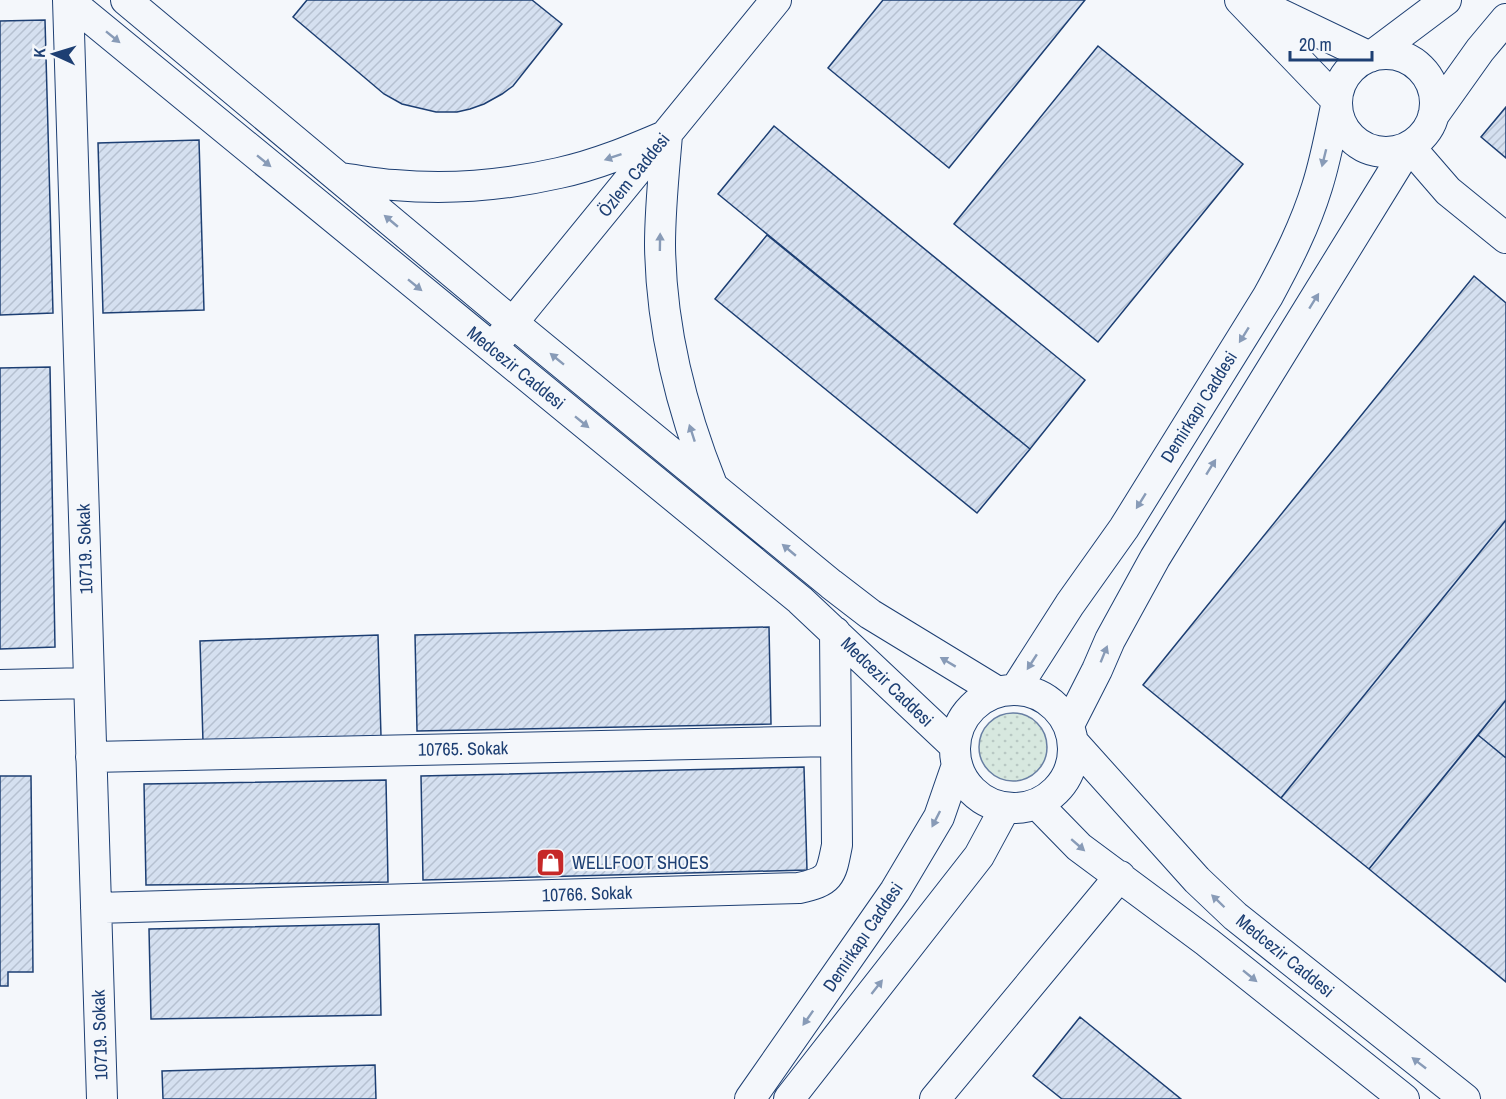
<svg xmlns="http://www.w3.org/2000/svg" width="1506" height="1099" viewBox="0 0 1506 1099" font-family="'Archivo Narrow',sans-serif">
  <defs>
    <pattern id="grass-dots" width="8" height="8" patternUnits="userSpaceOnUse" patternTransform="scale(1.5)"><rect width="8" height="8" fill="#d7e8df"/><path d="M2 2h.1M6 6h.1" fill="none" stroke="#b8c8c3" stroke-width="1.8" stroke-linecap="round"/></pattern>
    <pattern id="building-hatch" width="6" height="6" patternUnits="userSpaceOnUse" patternTransform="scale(1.5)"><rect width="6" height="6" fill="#d5e0f0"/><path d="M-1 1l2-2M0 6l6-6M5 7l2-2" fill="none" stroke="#b6c1d1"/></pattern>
  </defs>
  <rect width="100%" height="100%" fill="#f4f7fb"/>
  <path fill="url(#grass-dots)" stroke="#687fa3" stroke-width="1.5" d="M979 747a34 34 0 1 1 68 0a34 34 0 1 1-68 0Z"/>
  <path fill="url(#building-hatch)" stroke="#1d3f73" stroke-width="1.5" d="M307,0H532L562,24L513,86L502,94L484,104L470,109L457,112H436L402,104L384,94L293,17Z
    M883,0H1085L949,168L828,68Z
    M45,20L53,313L0,315V21Z
    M1098,46L1243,164L1098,342L954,224Z
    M1506,107V158L1481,137Z
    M774,126L1085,380L1030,449L718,194Z
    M199,140L204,310L103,313L98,143Z
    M767,235L1030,449L977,513L715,299Z
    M1474,276L1506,303V520L1281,798L1143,685Z
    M50,367L55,647L0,649V368Z
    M1506,520V700L1369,869L1281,798Z
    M769,627L771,724L417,731L415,635Z
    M378,635L381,736L203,742L200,641Z
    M1506,700V758L1478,735Z
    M1478,735L1506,758V982L1369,869Z
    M804,767L807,870L423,880L421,776Z
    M0,776H31L33,972H8V986H0Z
    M386,780L388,882L146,885L144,784Z
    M379,924L381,1015L151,1019L149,929Z
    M1080,1017L1181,1099H1062L1033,1076Z
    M375,1065L376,1099H163L162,1071Z"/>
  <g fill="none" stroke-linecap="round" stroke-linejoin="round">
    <defs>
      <path id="minor" d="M68,0L800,600L955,746
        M68,0L102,1099
        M126,0L513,323L831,584L870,614L998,692
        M1251,0L1370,57L1446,0
        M1337 103a49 49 0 1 1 98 0a49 49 0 1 1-98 0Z
        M1433,116L1480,50L1506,19
        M339,178C357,180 376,184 394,185C448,190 506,185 559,173C596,165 632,150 667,135C664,171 660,208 660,245C661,329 681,408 712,485
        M501,337L776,0
        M0,685L89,683
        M1015,690L1070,604L1124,528L1268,296C1287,261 1305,226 1317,187C1326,159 1331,130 1337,101L1240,0
        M955 749a59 59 0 1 1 118 0a59 59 0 1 1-118 0Z
        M1069,725L1097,670L1110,640L1155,558L1409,146L1448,191L1506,238
        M1073,742L1197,880L1235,916L1465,1099
        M91,757L835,741
        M1037,804L1079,847L1207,942L1404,1099
        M96,908L799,888C831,881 831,876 837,845L835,632
        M750,1099L895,891L939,817L957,765
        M789,1099L979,856L1005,808
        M935,1099L1120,876"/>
    </defs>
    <use href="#minor" stroke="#1d3f73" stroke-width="32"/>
    <use href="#minor" stroke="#f4f7fb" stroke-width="30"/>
  </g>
  <defs><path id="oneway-solid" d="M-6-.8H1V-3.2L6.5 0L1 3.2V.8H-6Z" transform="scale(1.5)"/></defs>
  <g fill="#889bb7">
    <use href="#oneway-solid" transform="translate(113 37) rotate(39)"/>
    <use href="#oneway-solid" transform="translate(613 157) rotate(161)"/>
    <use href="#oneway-solid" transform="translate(1324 158) rotate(104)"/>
    <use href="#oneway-solid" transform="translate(264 161) rotate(39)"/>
    <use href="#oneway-solid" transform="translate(391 221) rotate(-140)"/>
    <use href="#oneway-solid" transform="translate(660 242) rotate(-89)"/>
    <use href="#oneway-solid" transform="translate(415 285) rotate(39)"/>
    <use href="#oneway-solid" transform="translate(1314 301) rotate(-58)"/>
    <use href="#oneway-solid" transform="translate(1244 335) rotate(122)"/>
    <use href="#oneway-solid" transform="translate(557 359) rotate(-141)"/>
    <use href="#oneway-solid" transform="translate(582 422) rotate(39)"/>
    <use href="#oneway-solid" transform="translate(692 433) rotate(-108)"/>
    <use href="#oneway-solid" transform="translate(1211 467) rotate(-58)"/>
    <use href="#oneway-solid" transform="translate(1141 501) rotate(122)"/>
    <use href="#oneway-solid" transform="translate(789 550) rotate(-140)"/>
    <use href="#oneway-solid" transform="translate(1104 654) rotate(-68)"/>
    <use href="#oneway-solid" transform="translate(948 662) rotate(-149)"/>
    <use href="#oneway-solid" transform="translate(1032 662) rotate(123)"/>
    <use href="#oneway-solid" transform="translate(936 819) rotate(117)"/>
    <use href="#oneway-solid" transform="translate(1078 845) rotate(41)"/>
    <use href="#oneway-solid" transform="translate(1218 901) rotate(-136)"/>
    <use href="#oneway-solid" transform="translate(1250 976) rotate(39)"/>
    <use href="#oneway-solid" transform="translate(877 987) rotate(-52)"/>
    <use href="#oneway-solid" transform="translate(808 1018) rotate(125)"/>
    <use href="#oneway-solid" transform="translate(1419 1063) rotate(-142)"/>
  </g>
  <defs>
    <symbol id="shop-square" viewBox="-11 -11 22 22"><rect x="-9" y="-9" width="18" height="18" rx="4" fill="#c62828" stroke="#f4f7fb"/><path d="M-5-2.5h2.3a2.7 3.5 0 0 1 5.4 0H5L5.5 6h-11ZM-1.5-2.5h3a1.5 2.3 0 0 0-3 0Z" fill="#fff"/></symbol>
  </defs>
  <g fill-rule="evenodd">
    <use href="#shop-square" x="534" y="846" width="33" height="33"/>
  </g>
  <g text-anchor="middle" stroke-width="4.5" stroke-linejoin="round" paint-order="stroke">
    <g font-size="18" fill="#1d3f73" stroke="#f4f7fb">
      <text transform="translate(634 175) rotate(-51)" y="6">Özlem Caddesi</text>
      <text transform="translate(516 368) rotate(39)" y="6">Medcezir Caddesi</text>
      <text transform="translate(1199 407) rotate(-58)" y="6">Demirkapı Caddesi</text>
      <text transform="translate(85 549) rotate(-92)" y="6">10719. Sokak</text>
      <text transform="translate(887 682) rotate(44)" y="6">Medcezir Caddesi</text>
      <text transform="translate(463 749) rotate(-1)" y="6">10765. Sokak</text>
      <text transform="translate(587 894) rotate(-2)" y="6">10766. Sokak</text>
      <text transform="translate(863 937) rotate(-56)" y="6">Demirkapı Caddesi</text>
      <text transform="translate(1285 956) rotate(39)" y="6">Medcezir Caddesi</text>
      <text transform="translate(100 1035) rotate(-92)" y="6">10719. Sokak</text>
    </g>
    <g font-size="18" fill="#1d3f73" stroke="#f4f7fb" text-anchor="start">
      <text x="572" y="869">WELLFOOT SHOES</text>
    </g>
  </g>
  <g transform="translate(54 54) rotate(274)" stroke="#f4f7fb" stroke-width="4.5" paint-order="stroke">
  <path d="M0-4.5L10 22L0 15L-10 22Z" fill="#1d3f73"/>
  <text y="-9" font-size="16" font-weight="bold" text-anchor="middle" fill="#1d3f73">K</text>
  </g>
  <path d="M1290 51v9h82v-9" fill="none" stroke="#1d3f73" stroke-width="3"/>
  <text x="1299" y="51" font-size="18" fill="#1d3f73" stroke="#f4f7fb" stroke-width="4.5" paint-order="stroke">20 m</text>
</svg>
